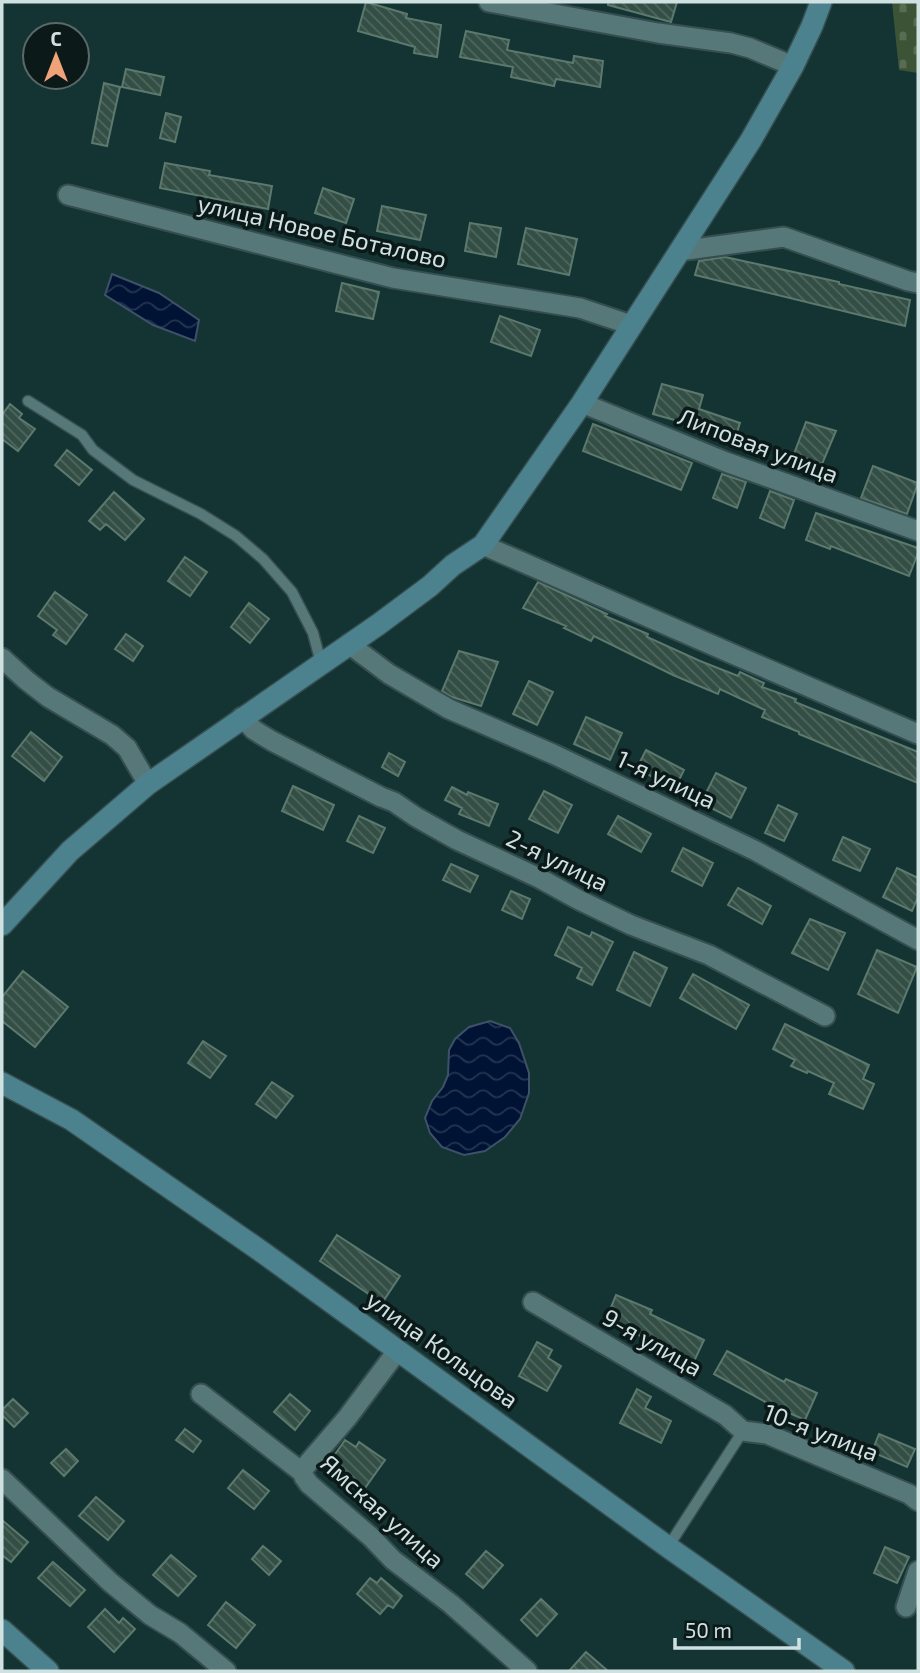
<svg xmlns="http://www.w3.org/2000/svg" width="920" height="1673" viewBox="0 0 920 1673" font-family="'Exo 2',sans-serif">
  <defs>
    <pattern id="cemetery-stones" width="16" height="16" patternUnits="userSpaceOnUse" patternTransform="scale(1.75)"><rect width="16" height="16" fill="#3c5435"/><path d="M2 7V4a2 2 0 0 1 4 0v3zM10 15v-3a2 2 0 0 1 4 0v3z" fill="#576c52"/></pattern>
    <pattern id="water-waves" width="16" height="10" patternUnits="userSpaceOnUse" patternTransform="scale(1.75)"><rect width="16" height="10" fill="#001334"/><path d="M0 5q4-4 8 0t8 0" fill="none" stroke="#243551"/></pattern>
    <pattern id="building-back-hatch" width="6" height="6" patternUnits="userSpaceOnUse" patternTransform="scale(1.75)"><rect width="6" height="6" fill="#334e44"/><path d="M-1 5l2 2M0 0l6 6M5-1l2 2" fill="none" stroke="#50675f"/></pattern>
  </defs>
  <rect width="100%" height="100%" fill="#143434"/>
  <path fill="url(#cemetery-stones)" d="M892,2H918V73L899,70Z"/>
  <path fill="url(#water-waves)" stroke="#3e5168" stroke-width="2" d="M112,274L159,293L199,320L195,341L153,325L105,295Z
    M490,1021L510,1028L519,1043L529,1073V1093L520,1119L505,1137L485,1151L464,1155L442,1147L430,1133L425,1118L432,1101L443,1087L448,1075L449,1050L455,1039L469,1027Z"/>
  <path fill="url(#building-back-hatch)" stroke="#5d796d" stroke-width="2" d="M366,2L407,14L406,18L441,25L437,57L414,53L415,47L358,31Z
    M608,2H677L671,22L608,5Z
    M466,31L509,40L507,50L573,63L574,56L603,61L600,87L556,79L554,86L511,77L513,67L460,57Z
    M126,69L164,77L160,95L122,87Z
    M104,83L120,87L107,146L92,143Z
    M166,113L181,117L175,142L160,138Z
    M165,163L210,171L209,175L272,186L268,209L160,188Z
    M323,188L354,199L346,223L315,213Z
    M382,206L426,215L420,240L377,231Z
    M470,223L501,228L496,257L465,251Z
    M526,228L577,239L569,275L518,264Z
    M725,257L839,282V284L910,300L905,326L695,275L699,261Z
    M342,283L379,292L373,319L336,311Z
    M500,316L540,330L531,356L491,342Z
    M662,384L703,395L699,409L740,423L734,441L707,431V429L653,414Z
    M10,404L22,414L19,418L35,429L18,451L2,439V415Z
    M806,422L836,431L822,464L794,454Z
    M593,424L692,463L681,490L583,451Z
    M67,450L92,470L79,485L55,465Z
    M873,466L918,483L907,514L861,498Z
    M722,474L746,482L737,508L713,498Z
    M770,491L794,500L784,528L760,518Z
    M114,492L144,519L125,540L106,524L100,530L89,521Z
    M816,513L918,548V553L909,576L831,546L830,549L806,540Z
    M185,557L207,572L190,596L168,581Z
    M538,582L607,614L605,616L648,634L647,637L700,661L738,676L740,672L764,683L762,687L796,699L795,702L918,752V783L799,734V732L762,717L765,710L720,689L718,694L673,675L594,636L591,641L564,628L566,626L523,608Z
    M55,592L87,615L66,644L53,635L57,630L38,616Z
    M249,603L269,619L250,643L231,627Z
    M126,634L143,646L133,661L115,649Z
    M459,651L498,662L481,706L452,697L442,691Z
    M529,681L553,692L537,725L513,714Z
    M586,717L622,733L610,760L574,744Z
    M31,732L62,757L44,781L12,756Z
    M646,750L684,770L675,788L645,773L647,770L638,766Z
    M389,753L405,762L398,776L382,767Z
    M716,773L746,788L731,818L701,803Z
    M293,786L334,805L323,830L282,811Z
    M452,787L467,795L468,792L498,804L489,826L459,814L462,808L445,800Z
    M544,791L572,805L558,833L529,819Z
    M778,805L797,814L784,841L765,833Z
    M359,816L385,828L373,853L347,841Z
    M618,816L651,834L641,852L608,834Z
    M843,837L870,849L860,871L833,860Z
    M683,848L713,863L702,886L672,871Z
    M451,864L478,876L470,892L443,880Z
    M897,868L918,878V897L912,911L883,897Z
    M738,888L771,906L762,924L728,905Z
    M511,891L530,899L522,919L502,910Z
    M810,919L845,933L828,970L792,953Z
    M568,927L590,937L592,932L613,942L592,985L577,978L582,968L555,955Z
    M877,950L917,967L898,1013L858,994Z
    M634,952L667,968L650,1006L617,990Z
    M23,971L68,1007L35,1047L2,1021V997Z
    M693,974L749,1005L736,1029L680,998Z
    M785,1024L869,1065L863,1079L874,1084L863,1109L829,1094L834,1083L808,1071L807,1073L791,1066L795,1060L773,1049Z
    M203,1041L226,1056L210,1078L188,1063Z
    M272,1082L293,1096L276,1118L256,1104Z
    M337,1235L400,1276L382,1303L320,1261Z
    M616,1295L652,1310L650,1314L704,1340L690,1370L651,1351L656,1342L605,1322Z
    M537,1342L552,1350L548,1358L561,1366L547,1391L519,1376Z
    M727,1351L784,1382L786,1379L817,1393L805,1420L773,1406L714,1374Z
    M637,1389L651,1397L645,1408L671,1421L661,1443L620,1423Z
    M290,1394L310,1411L295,1430L274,1412Z
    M13,1399L28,1413L14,1427L2,1415V1410Z
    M185,1429L201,1441L193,1452L176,1440Z
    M879,1434L915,1449L907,1467L872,1452Z
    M345,1440L356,1447L359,1442L385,1460L365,1488L329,1463Z
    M66,1449L78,1461L64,1476L51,1463Z
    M243,1470L269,1491L254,1509L228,1488Z
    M96,1497L124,1521L108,1540L79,1516Z
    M2,1520L28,1542L11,1562L2,1555Z
    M263,1546L281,1561L269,1575L252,1559Z
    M885,1547L909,1557L897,1583L874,1573Z
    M486,1551L503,1565L483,1588L466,1574Z
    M171,1555L196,1576L178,1596L153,1575Z
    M53,1562L85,1590L70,1606L38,1578Z
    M370,1578L377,1583L381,1578L402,1596L393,1608L388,1605L380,1614L357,1594Z
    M541,1599L557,1614L537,1636L521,1620Z
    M226,1602L255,1625L236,1648L208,1625Z
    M105,1609L119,1623L123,1618L135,1629L114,1652L88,1627Z
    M586,1652L608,1671H569Z"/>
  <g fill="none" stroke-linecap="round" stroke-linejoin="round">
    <defs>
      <path id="lane" d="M28,401L82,435L93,450L133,480L201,514L236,536L263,559L292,592L313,633L321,663
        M668,1547L743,1431"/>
      <path id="street" d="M489,2L658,33L731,43L750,48L793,66
        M68,195L393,278L580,308L631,325
        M679,251L784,237L908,281L918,283
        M582,403L726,462L918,531
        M483,545L735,655L918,734
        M349,644L389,674L449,709L553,754L754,850L918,940
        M2,658L26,680L48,697L112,735L127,748L148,784
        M242,717L254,730L272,741L381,797L394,802L416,817L457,840L539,878L579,900L631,925L709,955L825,1016
        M533,1302L725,1415L743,1431L767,1434L909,1494L918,1501
        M201,1394L303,1473L304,1477L309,1484L371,1537L393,1560L451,1604L527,1671
        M303,1473L304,1468L347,1418L398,1350
        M2,1479L110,1582L150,1615L180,1633L226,1671
        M906,1607L918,1571"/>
      <path id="secondary" d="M2,925L70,851L148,784L379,624L430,586L453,565L483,545L582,403L751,140L793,66L812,26L821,2
        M2,1083L72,1120L265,1254L668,1547L844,1671
        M2,1630L48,1671"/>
    </defs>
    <use href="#lane" stroke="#364e4f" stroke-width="13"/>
    <use href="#street" stroke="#364e4f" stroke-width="23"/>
    <use href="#secondary" stroke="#364e4f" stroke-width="24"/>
    <use href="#lane" stroke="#577878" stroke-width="10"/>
    <use href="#street" stroke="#577878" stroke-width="19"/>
    <use href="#secondary" stroke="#4c828e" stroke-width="21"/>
  </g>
  <g text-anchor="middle" stroke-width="7" stroke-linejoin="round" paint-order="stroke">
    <g font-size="24" fill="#d0e1e2" stroke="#0b1919">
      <text transform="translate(322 232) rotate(13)" y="8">улица Новое Боталово</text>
      <text transform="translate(758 446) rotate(21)" y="8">Липовая улица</text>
      <text transform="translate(666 780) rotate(25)" y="8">1-я улица</text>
      <text transform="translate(557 861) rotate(26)" y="8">2-я улица</text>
      <text transform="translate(652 1343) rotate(30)" y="8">9-я улица</text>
      <text transform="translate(442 1350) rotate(36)" y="8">улица Кольцова</text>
      <text transform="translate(821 1433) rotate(21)" y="8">10-я улица</text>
      <text transform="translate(382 1512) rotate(42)" y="8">Ямская улица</text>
    </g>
  </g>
  <rect width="920" height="1673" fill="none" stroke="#d0e1e2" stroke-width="7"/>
  <g transform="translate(56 56)"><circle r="33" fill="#0b1919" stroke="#5a6969" stroke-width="2"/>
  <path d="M0-5L12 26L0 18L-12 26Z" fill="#f0a279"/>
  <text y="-10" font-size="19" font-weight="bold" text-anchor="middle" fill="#d0e1e2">С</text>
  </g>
  <path d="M675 1638v10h124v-10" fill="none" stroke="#d0e1e2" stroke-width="3.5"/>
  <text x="685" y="1638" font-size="21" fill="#d0e1e2" stroke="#0b1919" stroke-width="5" paint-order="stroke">50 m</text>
</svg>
